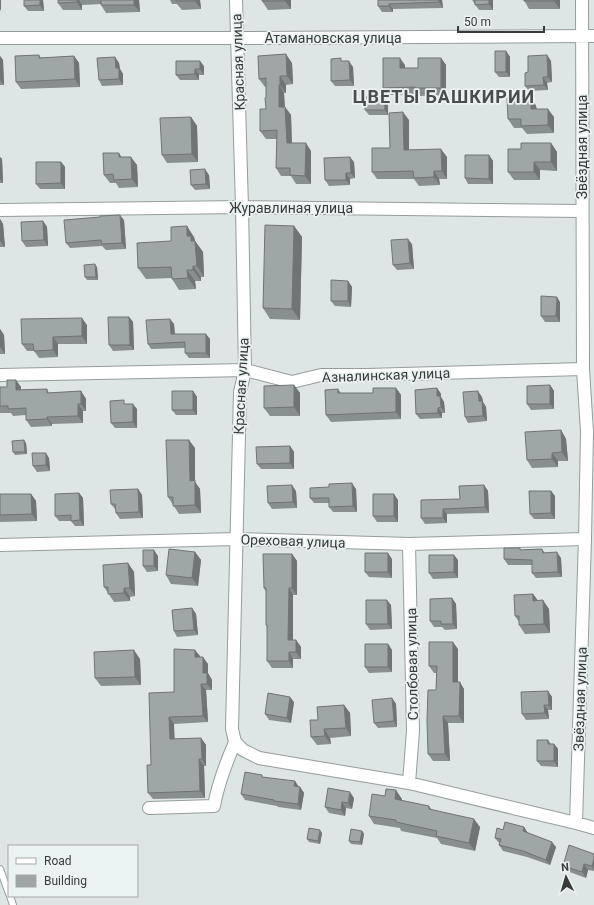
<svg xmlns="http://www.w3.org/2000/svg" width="594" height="905" viewBox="0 0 594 905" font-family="Roboto,sans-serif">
  <rect width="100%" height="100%" fill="#dde6e5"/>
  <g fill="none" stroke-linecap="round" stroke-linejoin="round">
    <defs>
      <path id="service" d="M0,869L9,894
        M10,896L13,905"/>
      <path id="minor" d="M236,0L242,207L245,370L240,392L232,729L235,742L243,750L259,758L409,783L576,823L594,828
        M0,38H237L594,36
        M0,210L242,207L582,211
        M0,375L245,370L292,382L321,375H367L583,369
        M409,544L413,731L409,783
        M0,545L236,539L409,544L585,539
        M149,808L214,806C218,783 226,763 235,742
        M576,823L585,539L587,432L583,369L582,0"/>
    </defs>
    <use href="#service" stroke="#959d9c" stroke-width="8"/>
    <use href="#minor" stroke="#959d9c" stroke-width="14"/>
    <use href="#service" stroke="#fff" stroke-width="6"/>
    <use href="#minor" stroke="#fff" stroke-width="12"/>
  </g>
  <path fill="#888f8f" d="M43,0L44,11H28L24,6Z
    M58,0H139L140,12L106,13L101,5V4L82,5V10H63L58,3Z
    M170,0H200L201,9L182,10L177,4H172Z
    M262,0H291V9L268,10L262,1Z
    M378,0H442L443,8L393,9V12H382L378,6Z
    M472,0H493V10H479Z
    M524,0H560V9H529Z
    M506,51L510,57V77H499L495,72Z
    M39,55L41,58L74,56L79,63L80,87L21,89L16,82Z
    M547,55L551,61L552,82L547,83L548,90L529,91L525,86L528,72Z
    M0,56L3,60L4,85H0Z
    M115,57L119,63L120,69L123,74V85L102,86L99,80Z
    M441,58L446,65V95L420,96V94L388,95L383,88L405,65V68H418Z
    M343,61L353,67L354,86H335L331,81Z
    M292,63L293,84L286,85V93H284L285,107L291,115L292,143L311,151V184H296L291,176H281L276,168L277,139H266L260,131L266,109V87H265L259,79Z
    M204,66V75H199V80H180L176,75Z
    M531,97L536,106L537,109L554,117V133L527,134L522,128H514L508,119Z
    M388,103V115H369L365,110Z
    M191,117L197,126L198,162L167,163L162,155Z
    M409,120V150L447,157V179H439L440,185L419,186L414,179H377L372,172L390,148Z
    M551,143L557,152V171L540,170V180H514L508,172Z
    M489,155L493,161V184H468L465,178Z
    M0,157L2,159L3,183H0Z
    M122,157L137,165L138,187L119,188L116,183H110L104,175Z
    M61,162L65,167V189H40L36,184Z
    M354,162L355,178L350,179V185L329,186L325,180Z
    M209,175L210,189L195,190L191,185Z
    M0,219L3,224L5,247H0Z
    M124,220L126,249L106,250L102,246L70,248L66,243Z
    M43,221L47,227L48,246L26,247L22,241Z
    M294,226L302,237L300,320L270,319L263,308Z
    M194,237L195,241L203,252L204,277H201V281H195L196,289L179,290L172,279V278L146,279L138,268L171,241Z
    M412,244L414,269L397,270L393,265Z
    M97,267L98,280H87L85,277Z
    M348,281L352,287L351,307L335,306L331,301Z
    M560,302V322H545L541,316Z
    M129,317L133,322L134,350L113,351L109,345Z
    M170,319L174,324L175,334L210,339V358H189L185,353V348L151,349L148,344Z
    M87,325V344H58V357L39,358L34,351H27L22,344Z
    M0,329L4,335L5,354H0Z
    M294,385L300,393V416H270L264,408Z
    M550,385L554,391V409L531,410L527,404Z
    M0,387H21V390L47,389L49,393L81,391L86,399V411H83V423L52,424V426L31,427L26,420V415L13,416L11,413H0Z
    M396,388L401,395V419L331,422L326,415L338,389L341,393H373Z
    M437,388L441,394V397L444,402L445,413H442V418L420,419L416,414Z
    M193,391L197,397V415H176L172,410Z
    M482,397L483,402L486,407L487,421L468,423L465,417Z
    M126,404L137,409V428H115L111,423Z
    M561,430L566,439L568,461H558V467L532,468L527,460Z
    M26,443L27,454L15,455L13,452Z
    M290,446L294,452V469H261L257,464Z
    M195,448V482L200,489L201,513L179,514L168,497Z
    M49,458L50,471L37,472L33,466Z
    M484,485L488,491L489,513L447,514V523L425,524L421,518L460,499Z
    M138,489L142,495L143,518L120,519L116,513V509H115L111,504Z
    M356,489L357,512H333L329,507V503H314L310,498Z
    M296,491L297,508L272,509L268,503Z
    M551,491L555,496V519H534L530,514Z
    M79,493L83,498L84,526H75L71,521H59L55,516Z
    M0,494H31L36,501L37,521L0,522Z
    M398,500V522H377L373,516Z
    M542,549L545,553L561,558L562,577L536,578L532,573V565H508L504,559L521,550Z
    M195,552L201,560L198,586L171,584L166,575Z
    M292,554L297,561V595H293V640H296L301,647V659H293V668H272L267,661V627L266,625V592L264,588Z
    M158,556V571L147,572L143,566Z
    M392,559V578L369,577L365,572Z
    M458,560V578L433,579L429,573Z
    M128,563L134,572L135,596L130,597V601L114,602L104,587Z
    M533,594L538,601L549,609L550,633L525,634L519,625V622L515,616Z
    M452,598L456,604L457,629L445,630L442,627H434L430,621Z
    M391,605L392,629L370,630L366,624Z
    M192,608L196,614L198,635L177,637L174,631Z
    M388,644L392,650V672L369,673L365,667Z
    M458,649V682L464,689V723H448L450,761H433L428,754L436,690V673H434L429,666Z
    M200,656V657L208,664V673L212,680V690H206L208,722L174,724V739L201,738L206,745V766H204L205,798L153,799L148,793L151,765L174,692Z
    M140,659L141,685L101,686L95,678Z
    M548,691L552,697V710H548L549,719L526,720L522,714Z
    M392,698L396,704L397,727L378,728L374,723Z
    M294,702L291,723L269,720L265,714Z
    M344,705L350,713L351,736L330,738L331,744L317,745L311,737L318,720Z
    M548,740L551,744H554L558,749V767L541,766L537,761Z
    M263,777L300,787L304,793L301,810L278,807L277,806L245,800L241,794Z
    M354,798L352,809L346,808L345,816L329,813L325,807Z
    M402,799V801L429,806L432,810L480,827L475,851L441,844L437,838L401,831L400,828L374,824L369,816Z
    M524,827L527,832L556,847L550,865L527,857L503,851L499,845L500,844L499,843L495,838L503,830Z
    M362,831L364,834L362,845L351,844L349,841Z
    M322,833L320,844L309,842L307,839Z
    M594,854V871L588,870L586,878L567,871L563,866Z"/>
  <path fill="#6f7474" d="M0,0H1V11L0,9Z
    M40,0H43L44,11L40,5Z
    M77,0H79L82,5V10L77,2Z
    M134,0H139L140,12L134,5Z
    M195,0H200L201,9L195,1Z
    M285,0H291V9L285,1Z
    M439,0H442L443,8L439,2Z
    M489,0H493V10L489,4Z
    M554,0H560V9L554,1Z
    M389,4L393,9V12L389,6Z
    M506,51L510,57V77L506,72Z
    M286,54L292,63L293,84L287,76Z
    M547,55L551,61L552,82L548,77Z
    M0,56L3,60L4,85L0,80Z
    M74,56L79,63L80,87L75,79Z
    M115,57L119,63L120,69L123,74V85L119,79L116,68Z
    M400,58L405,65V75L400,68Z
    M441,58L446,65V95L441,88Z
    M200,61L204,66V75L200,69Z
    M349,61L353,67L354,86L350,80Z
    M195,69L199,75V80L195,74Z
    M280,76L286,85V93L280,85Z
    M543,77L547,83L548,90L544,85Z
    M279,85L284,93L285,115L279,107Z
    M384,97L388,103V115L385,110Z
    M531,97L536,106L537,118L531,109Z
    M285,107L291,115L292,151L287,143Z
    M548,109L554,117V133L548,125Z
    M403,112L409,120V158L404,150Z
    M191,117L197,126L198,162L192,154Z
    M306,143L311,151V184L305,176Z
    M551,143L557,152V171L551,162Z
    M441,149L447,157V179L442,171Z
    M119,153L124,161L119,157Z
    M489,155L493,161V184L489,179Z
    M0,157L2,159L3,183L0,179Z
    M131,157L137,165L138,187L132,179Z
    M350,157L354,162L355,178L351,173Z
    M61,162L65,167V189L61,183Z
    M534,162L540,170V180L534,172Z
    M205,169L209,175L210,189L206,184Z
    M434,171L439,179L440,185L434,177Z
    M346,173L350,179V185L346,180Z
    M120,215L124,220L126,249L122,243Z
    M0,219L3,224L5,247L0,241Z
    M43,221L47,227L48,246L44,240Z
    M187,226L194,237L195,241L203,252L204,277L197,266L187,236Z
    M294,226L302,237L300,320L292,309Z
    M408,239L412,244L414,269L410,263Z
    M95,264L97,267L98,280L96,277Z
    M193,266L201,277V281L193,270Z
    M187,270L195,281L196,289L188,278Z
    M348,281L352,287L351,307L348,301Z
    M557,297L560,302V322L556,316Z
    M129,317L133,322L134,350L130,345Z
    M82,318L87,325V344L82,336Z
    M170,319L174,324L175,340L171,334Z
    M0,329L4,335L5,354L0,347Z
    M206,334L210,339V358L206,353Z
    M53,337L58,344V357L53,350Z
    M16,380L21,387V397L16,390Z
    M294,385L300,393V416L294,407Z
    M550,385L554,391V409L550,404Z
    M396,388L401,395V419L396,412Z
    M437,388L441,394V397L444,402L445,413L441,407L437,396Z
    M81,391L86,399V411L81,404Z
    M193,391L197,397V415L193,410Z
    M478,391L482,397L483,402L486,407L487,421L483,416L479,401Z
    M78,404L83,411V423L78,416Z
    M133,404L137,409V428L133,422Z
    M438,408L442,413V418L438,413Z
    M47,417L52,424V426L47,419Z
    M561,430L566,439L568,461L562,452Z
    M24,440L26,443L27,454L25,452Z
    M189,440L195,448V482L200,489L201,513L195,505L190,481Z
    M290,446L294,452V469L290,463Z
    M46,453L49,458L50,471L46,465Z
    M552,453L558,461V467L552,459Z
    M352,483L356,489L357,512L353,506Z
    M292,485L296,491L297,508L293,502Z
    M484,485L488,491L489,513L485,507Z
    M138,489L142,495L143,518L139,512Z
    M551,491L555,496V519L551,513Z
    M79,493L83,498L84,526L80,520Z
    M31,494L36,501L37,521L32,514Z
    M394,494L398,500V522L394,516Z
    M443,509L447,514V523L443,518Z
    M154,550L158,556V571L154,566Z
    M195,552L201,560L198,586L192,578Z
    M557,552L561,558L562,577L558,572Z
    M388,553L392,559V578L388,572Z
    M292,554L297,561V595L292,588Z
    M454,555L458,560V578L454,572Z
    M128,563L134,572L135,596L130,588Z
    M124,588L130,597V601L124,593Z
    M289,588L293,595V647L288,640Z
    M533,594L539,602L533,601Z
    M452,598L456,604L457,629L453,624Z
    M387,600L391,605L392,629L388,624Z
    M543,600L549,609L550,633L544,624Z
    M192,608L196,614L198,635L194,630Z
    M296,640L301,647V659L296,652Z
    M453,642L458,649V689L453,682Z
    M388,644L392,650V672L388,667Z
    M134,650L140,659L141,685L135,677Z
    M195,650L200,656L199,664L195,657Z
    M289,652L293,659V668L289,661Z
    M203,657L208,664V673L212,680V690L207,684L203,673Z
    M460,682L464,689V723L459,716Z
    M201,684L206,690L208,722L203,716Z
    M548,691L552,697V710L549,705Z
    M290,697L294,702L291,723L287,718Z
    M392,698L396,704L397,727L394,721Z
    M344,705L350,713L351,736L346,728Z
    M544,705L548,710L549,719L545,713Z
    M443,716L448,723L450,761L445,754Z
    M169,717L174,724L175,746L170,739Z
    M324,729L330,738L331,744L325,736Z
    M201,738L206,745V766L202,759Z
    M554,744L558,749V767L554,761Z
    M199,759L204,766L205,798L200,791Z
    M295,781L299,787L294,786Z
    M300,787L304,793L301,810L298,804Z
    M396,790L402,799L401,808L395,799Z
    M350,792L354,798L352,809L348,803Z
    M342,802L346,808L345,816L341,810Z
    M474,819L480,827L475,851L469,843Z
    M524,827L528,833L523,831Z
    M320,830L322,833L320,844L318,841Z
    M362,831L364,834L362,845L360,842Z
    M552,842L556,847L550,865L546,860Z
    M594,859V870L592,866Z
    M584,864L588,870L586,878L582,872Z"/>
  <path fill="#9ea6a6" stroke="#6f7474" d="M24,0H40V5L24,6Z
    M58,0H77V2L58,3Z
    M101,0H134V5H101Z
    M176,0H195V1H176Z
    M262,0H285V1H262Z
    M378,0H439V2L389,4V6H378Z
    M475,0H489V4L475,5Z
    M524,0H554V1H524Z
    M495,51H506V72H495Z
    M286,54L287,76H280V85H279V107H285L287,143H306L305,176L290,175V168H276L277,130L260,131V109H266L265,98L266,97V78L259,79L258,56Z
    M39,55V58L74,56L75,79L16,82L15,56Z
    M547,55L548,77H543L544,85L525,86V73L528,72V56Z
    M115,57L116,68H119V79L99,80L97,58Z
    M341,58V61H349L350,80L331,81V59Z
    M383,58H400V68H418V58H441V88H415V87L383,88Z
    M176,61H200V69H195V74L176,75Z
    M365,97H384L385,110H365Z
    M531,97V109H548V125L521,126V119H508L507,98Z
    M403,112L404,150L441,149L442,171H434V177L414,178L413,171L372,172V148H390L389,113Z
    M191,117L192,154L162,155L160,118Z
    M521,143H551V162H534V172H508V149H521Z
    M103,153H119V157H131L132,179L114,180L113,174L104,175Z
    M465,155H489V179L465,178Z
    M350,157L351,173H346V180H325L324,158Z
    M36,162H61V183L36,184Z
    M205,169L206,184L191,185L190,170Z
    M120,215L122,243L102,244L101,240L66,243L64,220L100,217V216Z
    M43,221L44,240L22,241L21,222Z
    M265,225L294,226L292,309L263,308Z
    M187,226V236H191V241H195L197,266H193V270H187L188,278L172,279L171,267L138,268L137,243L171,241V227Z
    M408,239L410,263L393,265L391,240Z
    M95,264L96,277H85L84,265Z
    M331,280L348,281V301H331Z
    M541,296L557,297L556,316H541Z
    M108,317H129L130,345H109Z
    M82,318V336L53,337V350L34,351L33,344H22L21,319Z
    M170,319L171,334H206V353H185V342L148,344L146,320Z
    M7,380H16V390L47,389V393L81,391V404H78V416L47,417V419L26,420V408L8,409V406H0V387H7Z
    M294,385V407L264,408V386Z
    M550,385V404H527V386Z
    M373,388H396V412L326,415L325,390L338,389V393H373Z
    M437,388V396H440L441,407L438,408V413L416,414L415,390Z
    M172,391H193V410H172Z
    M478,391L479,401H482L483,416L465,417L463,392Z
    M124,400V404H133V422L111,423L110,401Z
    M561,430L562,452L552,453V459L527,460L525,432Z
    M24,440L25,452H13L12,441Z
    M166,440H189L190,481L195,480V505L173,506V497H168Z
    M290,446V463L257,464L256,447Z
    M32,453H46V465L33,466Z
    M352,483L353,506L329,507V498H310V488L329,487V484Z
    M292,485L293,502L268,503L267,486Z
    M484,485L485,507L443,509V518H421V500L460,499L459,486Z
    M138,489L139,512L116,513L115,504H111L110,490Z
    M529,491H551V513L530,514Z
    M79,493L80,520L71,521V515L55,516V494Z
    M0,494H31L32,514L0,515Z
    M373,494H394V516H373Z
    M504,548H520V550L542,549L543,553L557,552L558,572L532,573V560L504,559Z
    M169,549L195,552L192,578L166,575Z
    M143,550H154V566H143Z
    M365,553H388V572H365Z
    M263,554H292V588H289L288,640H296V652H289V661H267V625H266V588H264Z
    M429,555H454V572L429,573Z
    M128,563L130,588H124V593L108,594V587H104L103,565Z
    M533,594V601L543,600L544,624L519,625V616H515L514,595Z
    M452,598L453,624H441V621H430V599Z
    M366,600H387L388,624H366Z
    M192,608L194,630L174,631L172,610Z
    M429,642H453V682H460L459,716H443L445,754H428L427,720L428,690H436L437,666H429Z
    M365,644H388V667H365Z
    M174,649L195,650V657H203V673H207V684H201L203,716L169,717L170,739L201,738L202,759H199L200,791L148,793L147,765H151L149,693L174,692Z
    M134,650L135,677L95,678L94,652Z
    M548,691L549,705H544L545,713L522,714L521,692Z
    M268,693L290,697L287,718L265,714Z
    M392,698L394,721L374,723L372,700Z
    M344,705L346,728L324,729L325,736L311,737L310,720H318L317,707Z
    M537,740H548V744H554V761H537Z
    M245,772L262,775V777L295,781L294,786L300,787L298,804L274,801V800L241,794Z
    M328,788L350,792L348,803L342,802L341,810L325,807Z
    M386,789L396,790L395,799L429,806V809L474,819L469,843L436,836L437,831L396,822V820L369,816L372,794L385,796Z
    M505,822L524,827L523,831L552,842L546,860L523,851L499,845L501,839L495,838L497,828L503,830Z
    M309,828L320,830L318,841L307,839Z
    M351,829L362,831L360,842L349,841Z
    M569,845L594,854V859L592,866L584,864L582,872L563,866Z"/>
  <g text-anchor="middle" stroke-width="3.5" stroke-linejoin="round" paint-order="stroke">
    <g font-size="14" fill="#373b3a" stroke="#ebf3f2">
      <text x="333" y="43">Атамановская улица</text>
      <text transform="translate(238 62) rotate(-92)" y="5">Красная улица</text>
      <text transform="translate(582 147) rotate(-90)" y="5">Звёздная улица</text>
      <text x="291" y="213">Журавлиная улица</text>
      <text transform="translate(386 375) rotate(-2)" y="5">Азналинская улица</text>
      <text transform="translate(241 386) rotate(-87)" y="5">Красная улица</text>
      <text transform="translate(293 541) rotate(2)" y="5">Ореховая улица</text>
      <text transform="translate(412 664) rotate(-91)" y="5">Столбовая улица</text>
      <text transform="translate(580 699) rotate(-88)" y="5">Звёздная улица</text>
    </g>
    <g font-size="18" font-weight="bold" letter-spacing="1" fill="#484e4e" stroke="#ebf3f2">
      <text x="444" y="103">ЦВЕТЫ БАШКИРИИ</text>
    </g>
  </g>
  <rect x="8" y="845" width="130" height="52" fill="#ebf3f2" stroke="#a3a9a8"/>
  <rect x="16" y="858" width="20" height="6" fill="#ffffff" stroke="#a3a9a8"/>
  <text x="44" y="865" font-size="12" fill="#373b3a">Road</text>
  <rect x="16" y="875" width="20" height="12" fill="#9ea6a6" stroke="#a3a9a8"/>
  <text x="44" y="885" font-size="12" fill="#373b3a">Building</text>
  <g transform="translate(566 877) rotate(355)" stroke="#ebf3f2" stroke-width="3" paint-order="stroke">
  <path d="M0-3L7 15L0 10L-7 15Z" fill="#373b3a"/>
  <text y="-6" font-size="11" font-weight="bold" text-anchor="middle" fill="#373b3a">N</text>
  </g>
  <path d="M458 26v6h86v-6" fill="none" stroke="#373b3a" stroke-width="2"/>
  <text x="464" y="26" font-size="12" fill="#373b3a" stroke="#ebf3f2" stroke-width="3" paint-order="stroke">50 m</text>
</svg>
